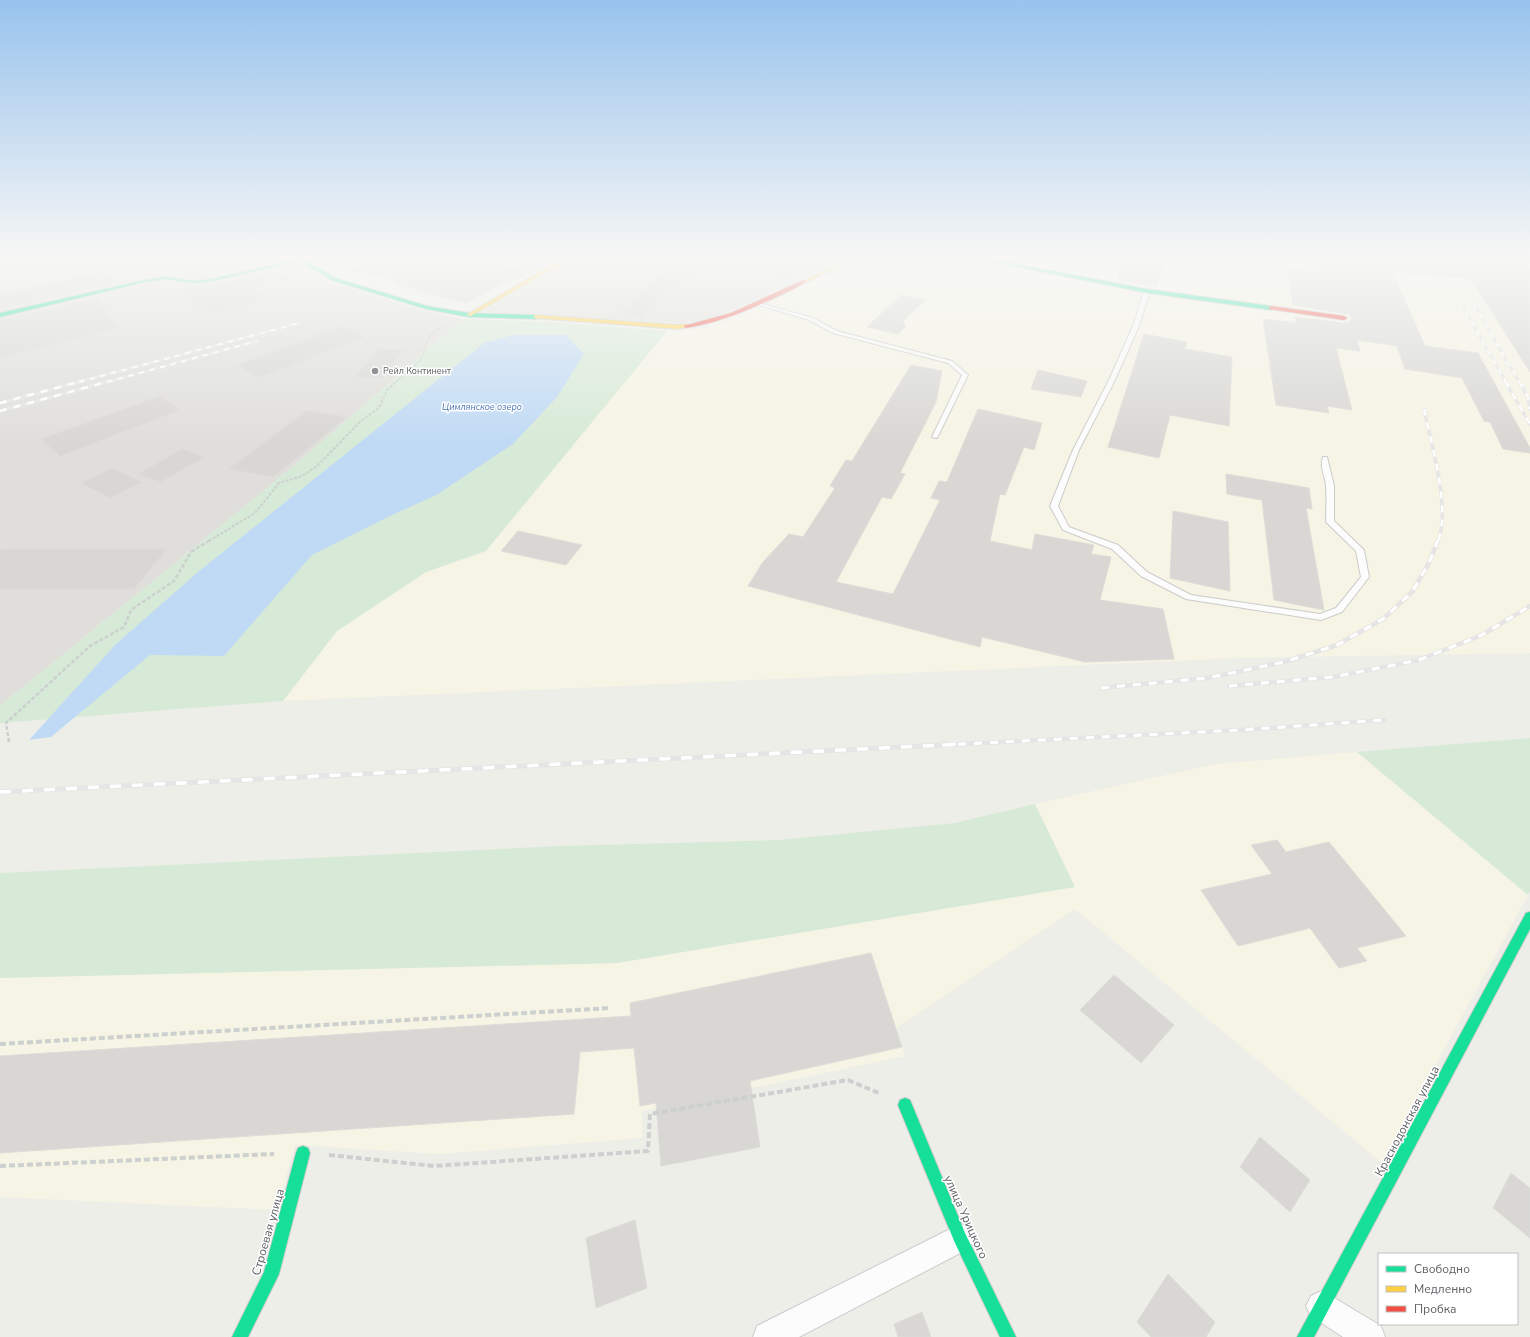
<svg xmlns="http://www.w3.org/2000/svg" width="1530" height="1337" viewBox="0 0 1530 1337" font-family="'Nunito Sans',sans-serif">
  <rect width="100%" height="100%" fill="#eeeee9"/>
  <path fill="#f6f4e4" d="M863,257H1530V653L1240,658L283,701L337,631L426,572L486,551L667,331H677L707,328L747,313Z
    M1357,752L1528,895L1382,1163L1075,909L896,1028L905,1056L642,1111V1138L439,1154L295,1145L277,1210L0,1197V978L617,963L1075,887L1035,804L1215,764Z"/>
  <path fill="#dfdeda" d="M0,257H289L328,281L421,310L463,319L295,465L0,706Z
    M590,257H849L735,309L698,321L679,323L482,312L554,269Z"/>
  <path fill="#d7ead7" d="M463,319L550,322L667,331L486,551L426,572L337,631L283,701L0,723V706L295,465Z
    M1530,738V892L1528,895L1357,752Z
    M1035,804L1075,887L617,963L0,978V873L560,846L779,840L955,823Z"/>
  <path fill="#c0daf5" d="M514,335H566L584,354L557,397L513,444L438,494L388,517L312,555L224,656L150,655L51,737L29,740L116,644L198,572L484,343Z"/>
  <path fill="#d8d7d4" stroke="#dddcd8" d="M154,257H261L267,261L213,275L193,276L169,273Z
    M376,257H484L485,258L528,273L507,284L504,283L466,303L392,283L397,280L348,270Z
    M495,257H565L543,265L534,270Z
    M675,257H823L784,278L725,261L663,292L642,316L621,313Z
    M1125,257H1164L1157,286L1117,280Z
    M1316,257H1333L1361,260L1360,257H1522L1530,267V372L1471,279L1392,271L1425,346L1478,353L1530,448V453L1503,449L1490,422L1484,421L1462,378L1405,369L1397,346L1357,340L1360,351L1336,348L1352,410L1327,406L1329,413L1276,405L1263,319L1296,323L1295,317L1344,323L1349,322L1352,319L1349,314L1293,305L1287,269L1320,272Z
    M277,270L287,279L254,287L266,299L207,314L181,286L193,287L213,285Z
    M104,271L114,283L0,309V295Z
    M901,295L925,300L903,321L906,326L898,334L867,327Z
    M97,298L118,328L0,358V320Z
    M343,326L366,337L258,378L236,365Z
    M1144,334L1187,342L1185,349L1232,357L1229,426L1170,415L1159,458L1108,447Z
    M378,349L404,350L382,378L354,377Z
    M911,365L942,371L936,402L900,473L905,474L891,499L882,497L836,582L893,594L940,500L931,498L939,481L947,482L978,409L1042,423L1034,450L1024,447L1005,495L1000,494L990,541L1032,550L1035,534L1094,545L1091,554L1111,557L1100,600L1163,609L1174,659L1085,662L982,637L980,647L748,586L763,562L789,534L803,537L835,488L830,486L846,460L852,461Z
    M1038,370L1087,381L1081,397L1031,389Z
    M160,396L180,410L60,456L41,439Z
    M307,410L347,417L273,477L229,469Z
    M182,449L205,457L161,482L138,474Z
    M113,468L142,482L110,498L81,483Z
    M1226,474L1309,488L1312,509L1306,508L1324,610L1274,600L1262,500L1227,494Z
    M1173,511L1228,522L1230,591L1170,578Z
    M518,531L582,545L566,565L501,551Z
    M0,549H167L134,589H0Z
    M1277,840L1286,852L1329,842L1406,936L1357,948L1367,961L1339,968L1310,928L1238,946L1201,890L1272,874L1251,845Z
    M871,953L902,1047L750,1081L760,1147L661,1166L656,1103L640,1106L634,1048L580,1052L574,1114L0,1153V1056L631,1016L630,1003Z
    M1114,975L1174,1025L1141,1063L1080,1010Z
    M1260,1137L1310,1180L1290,1212L1240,1167Z
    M1511,1173L1530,1188V1238L1493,1208Z
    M635,1220L647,1288L596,1308L586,1238Z
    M1168,1274L1215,1322L1206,1337H1151L1137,1322Z
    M922,1312L931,1337H898L894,1324Z"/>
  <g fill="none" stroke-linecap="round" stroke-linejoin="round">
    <defs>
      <path id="lane" d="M485,257H491L542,274L538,275Z
        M1147,289L1150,291L1139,326L1115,380L1079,450L1058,506L1069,527L1118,545L1147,572L1191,595L1320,614L1336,608L1361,577L1356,551L1326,522C1326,511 1327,499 1326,487C1326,477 1319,467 1323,457H1327L1334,486V521L1364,550L1369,577L1342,612L1321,620L1186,599L1141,576L1112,549L1063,530L1050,506L1073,450L1109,380L1133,326L1144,291Z
        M756,302L813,318L837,331L952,361L968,375L937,438L932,437L962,375L948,363L833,333L809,320L756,304Z"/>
      <path id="street" d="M960,1224L970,1228L974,1238L970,1248L799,1337H753L757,1326Z
        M1321,1291L1331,1296L1381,1326L1385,1337H1343L1311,1316L1306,1306L1311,1296Z"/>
      <path id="fast" d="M295,257H300L335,278L427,306L469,313L536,315L539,317L536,319L469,317L426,309L331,280L299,261L213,281L193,283L165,279L145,282L0,317V313L145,280L165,277L193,281L213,279L296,259Z
        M972,257H980L1147,289L1271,306L1274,308L1271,310L1147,293L974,258Z
        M1530,912V929L1314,1337H1297L1526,913Z
        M905,1098L910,1100L965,1233L1016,1337H1000L955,1243L898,1105L900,1100Z
        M303,1146L308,1148L310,1153L279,1274L248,1337H232L264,1272L296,1153L298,1148Z"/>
      <path id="slow" d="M580,257H586L550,270L471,316L466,315L546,268Z
        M853,257H858L807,282L803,281Z
        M536,315L679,325L686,324L689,326L679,329L534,318V316Z"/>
      <path id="jam" d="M803,280L807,281C801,286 791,290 783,294C751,309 721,322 686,328L683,326L731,313Z
        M1271,306L1344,316L1347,318L1344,320L1269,309L1268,308Z"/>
    </defs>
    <use href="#lane" stroke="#cbcbcb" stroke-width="2"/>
    <use href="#street" stroke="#cbcbcb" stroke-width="2"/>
    <use href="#fast" stroke="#ccc" stroke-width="2"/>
    <use href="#slow" stroke="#ccc" stroke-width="2"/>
    <use href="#jam" stroke="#ccc" stroke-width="2"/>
    <path stroke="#ccd0ce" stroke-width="1.5" stroke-dasharray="2.5 1" stroke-linecap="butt" d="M396,382L421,360L428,338L443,325"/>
    <path stroke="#ccd0ce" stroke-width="2" stroke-dasharray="3 1.5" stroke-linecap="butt" d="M209,541L255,513L279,483L302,476L317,466L361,421L379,408L387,390L397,381"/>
    <path stroke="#ccd0ce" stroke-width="2.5" stroke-dasharray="4 2" stroke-linecap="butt" d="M9,742L6,723L90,646L124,627L131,610L174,581L191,552L210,540"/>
    <path stroke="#ccd0ce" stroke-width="4" stroke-dasharray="6 3" stroke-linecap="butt" d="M0,1044L610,1008
      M329,1155L434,1166L648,1151L650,1114L848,1080L881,1094
      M0,1166L274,1154"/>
    <use href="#lane" fill="#fcfcfc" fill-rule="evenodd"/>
    <use href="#street" fill="#fcfcfc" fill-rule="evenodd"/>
    <use href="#fast" fill="#16e098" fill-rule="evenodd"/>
    <use href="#slow" fill="#ffcf43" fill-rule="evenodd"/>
    <use href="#jam" fill="#f24e42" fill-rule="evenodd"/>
    <defs>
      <path id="rail-far3" d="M1460,302L1506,382
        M1474,304L1519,382
        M79,382L299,323
        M107,382L257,341"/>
      <path id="rail-far2" d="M1505,381L1530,424
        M1519,381L1528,397L1530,409
        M0,403L82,381
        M1424,409C1431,443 1451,509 1438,541
        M0,411L110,381"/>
      <path id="rail-far1" d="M1229,686L1333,677L1419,660L1482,635L1530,606
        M1101,688L1207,678L1284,662L1337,645L1383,619L1412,592L1429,563L1438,540
        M942,745L1241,730L1384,720"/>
      <path id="rail" d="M0,792L962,744"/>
    </defs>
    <use href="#rail-far3" stroke="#e4e5e4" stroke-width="3"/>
    <use href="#rail-far2" stroke="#e4e5e4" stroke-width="3.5"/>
    <use href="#rail-far1" stroke="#e4e5e4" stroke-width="4.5"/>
    <use href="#rail" stroke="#e4e5e4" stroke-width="5"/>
    <use href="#rail-far3" stroke="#fff" stroke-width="2" stroke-dasharray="5.5" stroke-linecap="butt"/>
    <use href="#rail-far2" stroke="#fff" stroke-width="2.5" stroke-dasharray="7" stroke-linecap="butt"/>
    <use href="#rail-far1" stroke="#fff" stroke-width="3" stroke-dasharray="8" stroke-linecap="butt"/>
    <use href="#rail" stroke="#fff" stroke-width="3.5" stroke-dasharray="11" stroke-linecap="butt"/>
  </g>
  <linearGradient id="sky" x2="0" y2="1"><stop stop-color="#98c3ed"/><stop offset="0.58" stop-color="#f7f7f5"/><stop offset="1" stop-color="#f7f7f5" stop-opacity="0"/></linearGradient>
  <rect width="1530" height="444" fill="url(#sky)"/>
  <circle fill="#919294" stroke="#fff" stroke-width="1.5" cx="375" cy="371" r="4"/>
  <g text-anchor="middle" stroke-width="3" stroke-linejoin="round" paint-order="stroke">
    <g font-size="9" fill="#5f6166" stroke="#fff" text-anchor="start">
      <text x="383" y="374">Рейл Континент</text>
    </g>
    <g font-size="9" font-style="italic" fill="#4c76b5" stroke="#fff">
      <text x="482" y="410">Цимлянское озеро</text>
    </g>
    <g font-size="12" fill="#5f6166" stroke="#fff">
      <text transform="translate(1407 1121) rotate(-62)" y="4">Краснодонская улица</text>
      <text transform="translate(966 1217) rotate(66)" y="4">улица Урицкого</text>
      <text transform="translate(268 1232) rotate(-74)" y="4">Строевая улица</text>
    </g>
  </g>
  <rect x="1378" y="1253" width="140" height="72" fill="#ffffff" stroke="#bfc0c2"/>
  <rect x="1386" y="1266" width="20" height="6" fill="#16e098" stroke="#bfc0c2"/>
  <text x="1414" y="1273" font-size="12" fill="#5f6166">Свободно</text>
  <rect x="1386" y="1286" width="20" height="6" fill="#ffcf43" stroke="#bfc0c2"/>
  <text x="1414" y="1293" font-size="12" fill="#5f6166">Медленно</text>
  <rect x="1386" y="1306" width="20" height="6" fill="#f24e42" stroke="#bfc0c2"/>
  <text x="1414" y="1313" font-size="12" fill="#5f6166">Пробка</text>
</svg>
